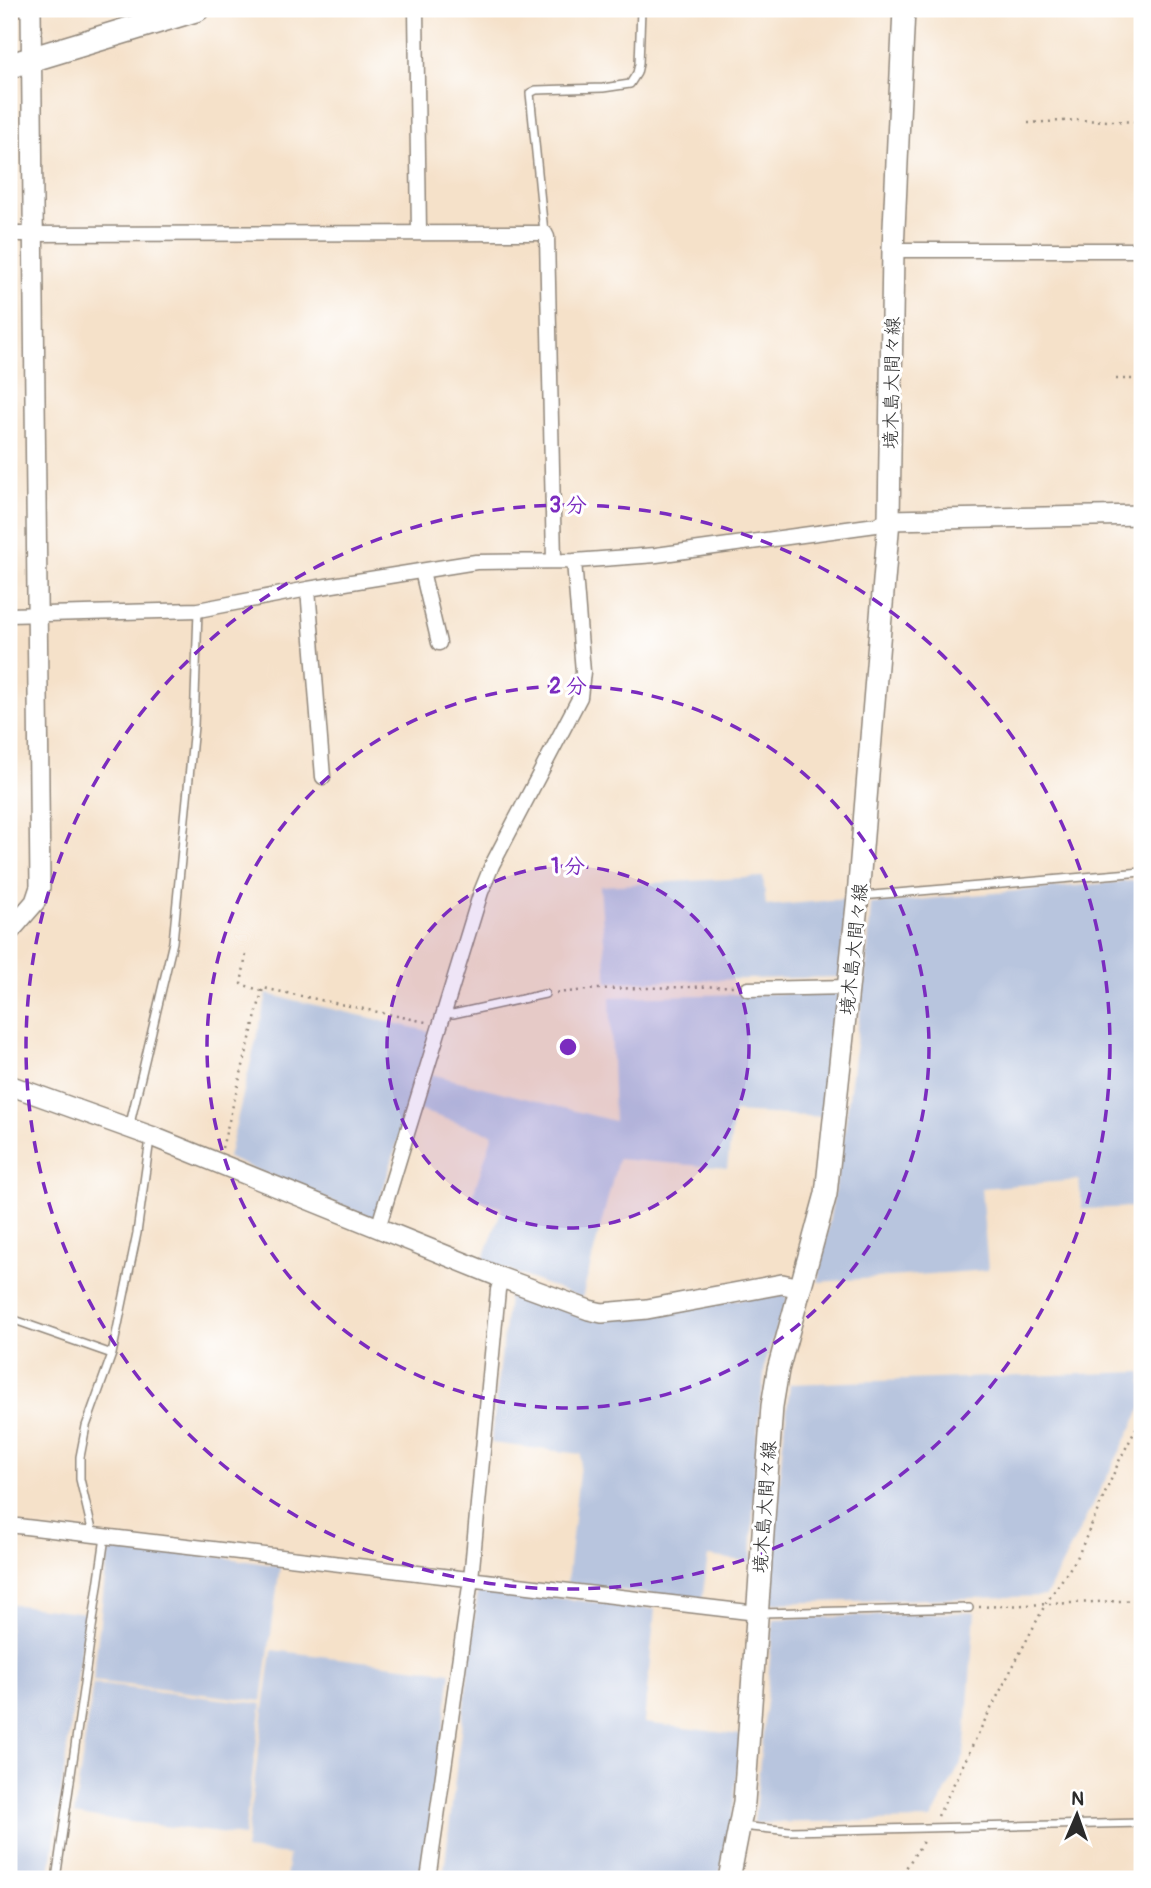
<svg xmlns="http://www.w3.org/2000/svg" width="1151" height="1888" viewBox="0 0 1151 1888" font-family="Pangolin,'Klee One',sans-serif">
  <rect width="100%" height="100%" fill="#fff"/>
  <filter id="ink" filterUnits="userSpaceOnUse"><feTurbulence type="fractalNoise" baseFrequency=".0143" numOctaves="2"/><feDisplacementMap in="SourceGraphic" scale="14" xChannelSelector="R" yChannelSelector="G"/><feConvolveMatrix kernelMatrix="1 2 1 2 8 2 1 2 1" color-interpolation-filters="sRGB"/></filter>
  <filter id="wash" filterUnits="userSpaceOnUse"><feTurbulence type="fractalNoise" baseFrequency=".00686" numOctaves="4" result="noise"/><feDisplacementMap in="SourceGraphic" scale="28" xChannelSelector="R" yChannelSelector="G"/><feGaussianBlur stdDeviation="1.57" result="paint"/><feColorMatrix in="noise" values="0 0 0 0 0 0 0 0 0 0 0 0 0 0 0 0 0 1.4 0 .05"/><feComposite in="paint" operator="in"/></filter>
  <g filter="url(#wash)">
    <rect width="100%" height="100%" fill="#f5e1c9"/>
    <path fill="#b8c5de" d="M763,877L766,906L847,899L840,977L607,982L600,886Z
      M1142,880V1207L1082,1209L1079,1180L981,1188L988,1270L818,1282L842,1150L867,959L871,904Z
      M839,992L825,1117L734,1112L727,1168L618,1159L582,1298L483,1261L502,1208L472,1197L493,1134L418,1110L431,1074L614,1121L610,997Z
      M267,994L432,1032L374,1219L228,1158Z
      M509,1290L593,1320L783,1293L788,1298L766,1358L756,1445L751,1562L708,1556L702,1601L567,1583L581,1454L491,1443Z
      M1142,1372V1408L1046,1596L771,1603L782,1451L790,1384Z
      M128,1543L280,1566L262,1701L93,1681L108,1553Z
      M478,1589L655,1609L644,1723L741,1735L732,1821L719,1879H595L566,1876L565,1879H443Z
      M9,1604L86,1613L50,1873L9,1869Z
      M975,1612L964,1757L931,1820L754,1823L774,1619Z
      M272,1650L451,1672L423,1879H286L289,1855L245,1850Z
      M93,1684L262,1704L244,1836L74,1815Z"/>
  </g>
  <g filter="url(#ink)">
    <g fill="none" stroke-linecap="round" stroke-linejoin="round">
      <defs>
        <path id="service" d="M544,232L530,93L536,90L603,88L630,84L637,73L639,64L641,9
          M861,896L1142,872
          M444,1012L453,1014L545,994
          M129,1128L173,942L194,726L198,611
          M9,1318L112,1354
          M93,1534L80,1479V1457L86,1426L112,1354L137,1233L150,1139
          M761,1613L969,1608
          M741,1826L790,1831L1142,1823
          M56,1879L105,1537"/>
        <path id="minor" d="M416,9L419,232
          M9,234L545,233L547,237L554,561
          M893,250H1142
          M422,571L439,643
          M308,589L323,777
          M9,615L198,610L308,589L476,562L574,561L656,555L876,525L889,520
          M748,989L849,987
          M378,1228L481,892L492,865L580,697L583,672L574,561
          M9,1525L757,1613
          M428,1879L471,1579L498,1290L502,1278"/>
        <path id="tertiary" d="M889,520L1142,515
          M9,932L35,902L40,887L31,9
          M9,1085L151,1136L502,1278L589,1310L602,1313L647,1309L782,1284L801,1288"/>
        <path id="secondary" d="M729,1879L744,1802L772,1406L778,1370L826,1194L858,896L889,520L893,250L904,9"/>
        <path id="trunk" d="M9,66L197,9"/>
      </defs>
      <use href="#service" stroke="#90867a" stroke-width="10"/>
      <use href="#minor" stroke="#90867a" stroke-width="17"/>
      <use href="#tertiary" stroke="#90867a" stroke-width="22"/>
      <use href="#secondary" stroke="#90867a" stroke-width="24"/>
      <use href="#trunk" stroke="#90867a" stroke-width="27"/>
      <path stroke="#90867a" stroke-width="2.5" stroke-dasharray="2 5" stroke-linecap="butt" d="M1028,123L1079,120L1142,122
        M1116,379H1142
        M246,955L241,984L262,991
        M556,993L598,989L734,986
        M222,1148L263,988L426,1022
        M979,1607L1142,1600
        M938,1816L982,1726L1046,1603L1077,1558L1120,1459L1142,1418
        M899,1879L924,1840"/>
      <use href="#service" stroke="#fff" stroke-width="7"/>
      <use href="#minor" stroke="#fff" stroke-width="14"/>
      <use href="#tertiary" stroke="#fff" stroke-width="19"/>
      <use href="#secondary" stroke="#fff" stroke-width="21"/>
      <use href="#trunk" stroke="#fff" stroke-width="24"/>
    </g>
  </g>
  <circle cx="568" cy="1047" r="181" fill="#7b2cbf" fill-opacity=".12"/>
  <g fill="none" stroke="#7b2cbf" stroke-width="3.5" stroke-dasharray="12 9">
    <circle cx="568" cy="1047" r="181"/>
    <circle cx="568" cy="1047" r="361"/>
    <circle cx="568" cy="1047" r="542"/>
  </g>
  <g text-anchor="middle" stroke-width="6" stroke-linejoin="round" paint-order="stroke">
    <g font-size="19" fill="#2b2b2b" stroke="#fff">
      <text transform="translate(891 383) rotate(-89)" y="7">境木島大間々線</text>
      <text transform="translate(853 949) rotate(-84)" y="7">境木島大間々線</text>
      <text transform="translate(764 1507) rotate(-86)" y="7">境木島大間々線</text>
    </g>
  </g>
  <circle cx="568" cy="1047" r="10" fill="#7b2cbf" stroke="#fff" stroke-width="3.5"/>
  <g font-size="21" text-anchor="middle" font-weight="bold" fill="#7b2cbf" stroke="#fff" stroke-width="6" stroke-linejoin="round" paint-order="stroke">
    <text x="568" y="512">3 分</text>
    <text x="568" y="693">2 分</text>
    <text x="568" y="873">1 分</text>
  </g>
  <rect width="1151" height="1888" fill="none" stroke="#fff" stroke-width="35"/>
  <g transform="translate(1077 1815) rotate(2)" stroke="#ffffff" stroke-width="5" paint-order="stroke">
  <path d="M0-5L12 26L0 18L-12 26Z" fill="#2b2b2b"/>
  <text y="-10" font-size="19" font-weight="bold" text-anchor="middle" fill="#2b2b2b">N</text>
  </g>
</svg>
